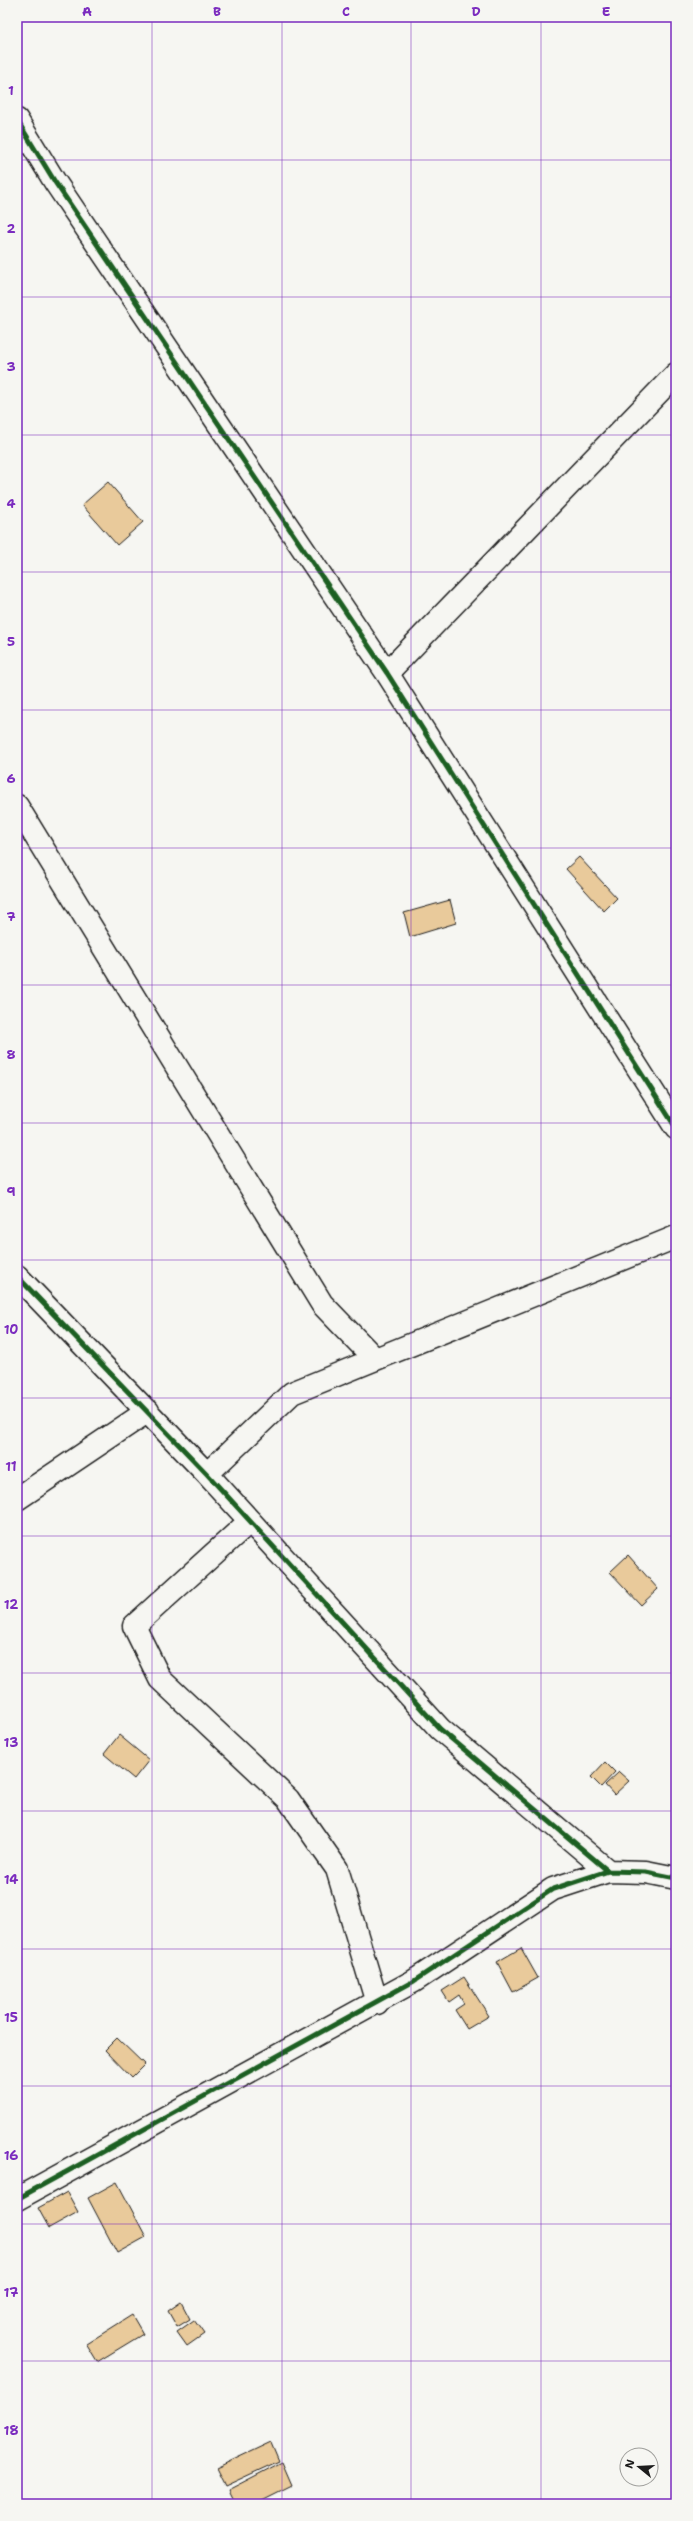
<svg xmlns="http://www.w3.org/2000/svg" width="693" height="2521" viewBox="0 0 693 2521" font-family="'Shantell Sans',sans-serif">
  <rect width="100%" height="100%" fill="#f6f6f2"/>
  <filter id="ink" filterUnits="userSpaceOnUse"><feTurbulence type="fractalNoise" baseFrequency=".025" numOctaves="2"/><feDisplacementMap in="SourceGraphic" scale="8" xChannelSelector="R" yChannelSelector="G"/><feConvolveMatrix kernelMatrix="1 2 1 2 8 2 1 2 1" color-interpolation-filters="sRGB"/></filter>
  <g filter="url(#ink)">
    <path fill="#e9ca9b" stroke="#1c1c1c" d="M108,482L143,522L117,545L82,505Z
      M579,857L617,898L604,911L566,869Z
      M450,900L456,923L410,937L404,913Z
      M628,1555L658,1589L641,1605L610,1572Z
      M119,1735L149,1760L134,1779L104,1754Z
      M605,1762L615,1772L601,1787L591,1777Z
      M619,1772L629,1781L614,1795L605,1785Z
      M521,1948L538,1978L513,1992L497,1962Z
      M464,1977L489,2016L467,2029L455,2010L464,2004L459,1995L449,2002L442,1991Z
      M117,2038L145,2065L132,2078L105,2050Z
      M117,2182L146,2237L117,2253L88,2198Z
      M67,2192L78,2212L49,2228L38,2208Z
      M181,2302L190,2319L177,2327L168,2311Z
      M132,2315L143,2334L97,2362L86,2344Z
      M194,2320L204,2334L187,2346L177,2332Z
      M271,2442L279,2461L225,2486L216,2468Z
      M282,2462L292,2485L254,2504H235L228,2490Z"/>
    <g fill="none" stroke-linecap="round" stroke-linejoin="round">
      <defs>
        <path id="minor" d="M17,120L55,182L387,673L676,1128
          M387,673L676,374
          M17,806L322,1304L374,1358
          M17,1276L207,1474L440,1729L608,1871
          M207,1474L292,1393L676,1237
          M17,1499L148,1411
          M250,1521L134,1626L160,1679L288,1799L337,1869L377,2003
          M17,2199L414,1981L553,1889L608,1871L646,1872L676,1878"/>
      </defs>
      <use href="#minor" stroke="#1c1c1c" stroke-width="25"/>
      <use href="#minor" stroke="#f6f6f2" stroke-width="22"/>
      <defs>
        <path id="cycleway" d="M17,120L55,182L387,673L676,1128
          M17,1276L207,1474L440,1729L608,1871
          M17,2199L414,1981L553,1889L608,1871L646,1872L676,1878"/>
      </defs>
      <use href="#cycleway" stroke="#f6f6f2" stroke-width="8"/>
      <use href="#cycleway" stroke="#1b5e20" stroke-width="5"/>
    </g>
  </g>
  <path fill="none" stroke="#7b2cbf" stroke-width="1" stroke-opacity="0.55" d="M152,17V2504M282,17V2504M411,17V2504M541,17V2504M17,160H676M17,297H676M17,435H676M17,572H676M17,710H676M17,848H676M17,985H676M17,1123H676M17,1260H676M17,1398H676M17,1536H676M17,1673H676M17,1811H676M17,1949H676M17,2086H676M17,2224H676M17,2361H676"/>
  <rect width="693" height="2521" fill="none" stroke="#f6f6f2" stroke-width="44"/>
  <g transform="translate(639 2467) rotate(288)"><circle r="19" fill="#f6f6f2" stroke="#9f9f9c"/>
  <path d="M0-3L7 15L0 10L-7 15Z" fill="#1c1c1c"/>
  <text y="-6" font-size="11" font-weight="bold" text-anchor="middle" fill="#1c1c1c">N</text>
  </g>
  <rect x="22" y="22" width="649" height="2477" fill="none" stroke="#7b2cbf" stroke-width="1.5"/>
  <g font-size="13" text-anchor="middle" font-weight="bold" fill="#7b2cbf">
    <text x="87" y="16">A</text>
    <text x="217" y="16">B</text>
    <text x="346" y="16">C</text>
    <text x="476" y="16">D</text>
    <text x="606" y="16">E</text>
    <text x="11" y="95">1</text>
    <text x="11" y="233">2</text>
    <text x="11" y="371">3</text>
    <text x="11" y="508">4</text>
    <text x="11" y="646">5</text>
    <text x="11" y="783">6</text>
    <text x="11" y="921">7</text>
    <text x="11" y="1059">8</text>
    <text x="11" y="1196">9</text>
    <text x="11" y="1334">10</text>
    <text x="11" y="1471">11</text>
    <text x="11" y="1609">12</text>
    <text x="11" y="1747">13</text>
    <text x="11" y="1884">14</text>
    <text x="11" y="2022">15</text>
    <text x="11" y="2160">16</text>
    <text x="11" y="2297">17</text>
    <text x="11" y="2435">18</text>
  </g>
</svg>
